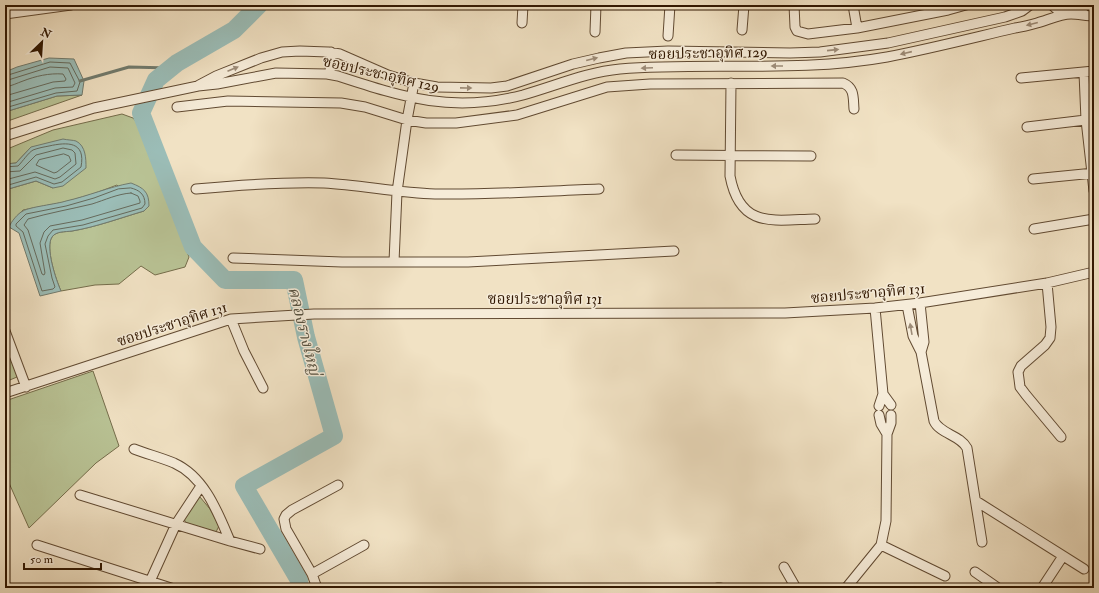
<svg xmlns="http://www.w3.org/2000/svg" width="1099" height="593" viewBox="0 0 1099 593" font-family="'IM FELL Double Pica','Noto Serif Thai',serif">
  <rect width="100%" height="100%" fill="#f1e2c4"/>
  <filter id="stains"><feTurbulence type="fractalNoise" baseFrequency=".005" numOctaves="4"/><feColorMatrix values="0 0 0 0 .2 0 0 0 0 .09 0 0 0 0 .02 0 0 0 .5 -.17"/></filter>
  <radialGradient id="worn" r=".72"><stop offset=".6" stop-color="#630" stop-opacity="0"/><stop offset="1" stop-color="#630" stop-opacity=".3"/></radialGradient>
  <path fill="#b9c395" stroke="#756d4b" d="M82,95L5,122V112L57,96Z
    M122,114L133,118L140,126L189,257L185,267L155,275L141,266L119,284L95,285L61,291C56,280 45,247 52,237C56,231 65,232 72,231C96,227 120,218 144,211L117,185L93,194L65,202L23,210L11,224L5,237V190L36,181L53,188L31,147L16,163L5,164V150L53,130Z
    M5,339L17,372V377L5,382Z
    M93,371L119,446L96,463L29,528L5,474V401Z
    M200,497L210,509L219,526L216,532L186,523L184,519L188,510Z"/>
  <path fill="#9bbdb7" stroke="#717b6e" d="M49,58L74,59L84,81L82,95L57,96L5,112V72L17,67Z
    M63,139C67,140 73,140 76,141C86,146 86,159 86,168L63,186L53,188L36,181L5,190V164L16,163L31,147Z
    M131,183C144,188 149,192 149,206L144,211C120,218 96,227 72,231C65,232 56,231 52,237C45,247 56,280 61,291L40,296L19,233L9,227C11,222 18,213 23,211C29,207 57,204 66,201C88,196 109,187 131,183Z"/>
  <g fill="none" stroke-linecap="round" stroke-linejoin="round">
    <path stroke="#666a5c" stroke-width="1" d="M5,76L50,62L70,63L80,82L77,91L56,93L5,108
      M5,81L50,67L68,68L75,83L73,87L55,88L5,103
      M5,87C12,86 17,83 23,81C36,76 49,73 63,74L66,79L65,81L53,82L5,96
      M64,154L69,156L71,161L57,172L54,173L36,165L39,160Z
      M5,167L18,166C23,161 28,153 33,150C38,148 44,147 49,146C67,142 86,141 81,167L62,182L54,184L36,177L5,186
      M5,172L20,171L36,155L63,148L72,150L75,153L76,164L60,177L55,179L35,172L5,180
      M131,188C139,190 145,194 145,204L142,208L83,225L53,230L48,236L45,244L52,278L55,287L53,289L42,291L23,232L16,226V224L26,214L66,206L94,198L118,189Z
      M131,193L138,196L140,201V203L82,220L50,226L44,232L40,243L45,273L44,275L42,274L28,230L24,225L28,219C49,213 71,209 92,204C105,200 117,194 131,193Z"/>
    <path stroke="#717b6e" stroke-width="3" d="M80,81L129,67L170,68"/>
    <path stroke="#9bbdb7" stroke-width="18" d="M259,5L234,30L177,63L156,80L141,113L193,247L225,280H294L306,337L334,436L244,486L299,580L300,588"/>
    <defs>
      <path id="street" d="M794,5L795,27L797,31L808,34L857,28L948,10L966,5
        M853,5L857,28
        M1052,5C1062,16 1076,17 1086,5
        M5,14L71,5
        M522,23L523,5
        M742,30L744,5
        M595,32L596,5
        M668,36L670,5
        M1084,73L1086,120L1094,191
        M330,74L331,52
        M1021,78L1094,71
        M731,83L730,176C740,229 773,220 815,219
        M199,85L216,76L261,58L282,52L300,51L328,52L340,54L388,75L414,83L437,87L491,88L507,86L573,64L599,58L626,53L668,51L790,53L820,52L888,43L1005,17L1022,11L1030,5
        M177,107L228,101L341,103L365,107L407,120L426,123H456L517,115L607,87L650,84L843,83C855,88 853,98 854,109
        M1027,127L1094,119
        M5,136L94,108L198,86L217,84L276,73L327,74L338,76C405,98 453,113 523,95C555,86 587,72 620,69C709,62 798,73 887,57C929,49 972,38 1015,28C1022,27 1030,25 1037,23C1048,20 1060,14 1071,14C1078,14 1087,16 1094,16
        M676,155L811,156
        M1033,179L1094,173
        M196,189C238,185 281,182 324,183C361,185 398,193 435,194C490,195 545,191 599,189
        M1034,229L1094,219
        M233,258L342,262H468L674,251
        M394,262L397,192L407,120L414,83
        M1047,283L1051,327L1050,338L1045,345L1021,366L1018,372L1019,379L1020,387L1026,395L1061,437
        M920,303L924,342L921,352
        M907,305L913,336L921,352L934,421C940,434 960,435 967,448L982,542
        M875,308L883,394L879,406
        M231,319L244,351L263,388
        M5,331L26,387
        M5,393L231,319L314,314L785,313L875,308L920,303L1047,283L1094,272
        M883,394L891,405
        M879,415L881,424L887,434
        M134,449C147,454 162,458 174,463C205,477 218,513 230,541
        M80,495L230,541L260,549
        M976,501L1084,569
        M37,545L171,588
        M881,545L945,576
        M784,567L796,588
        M975,572L998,588
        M312,574L364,545
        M147,588L176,524L201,486
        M317,588L312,574L286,529L284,519L286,515L292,510L338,485
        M717,588H721
        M846,588L881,545L886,521L887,434L891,423V415
        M1042,588L1063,556"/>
    </defs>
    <use href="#street" stroke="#614a32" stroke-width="11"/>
    <use href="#street" stroke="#f6ecd9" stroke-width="9"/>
  </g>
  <defs><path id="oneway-solid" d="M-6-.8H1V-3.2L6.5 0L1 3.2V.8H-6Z"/></defs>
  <g fill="#9d8c78">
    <use href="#oneway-solid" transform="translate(1032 24) rotate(166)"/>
    <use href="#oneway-solid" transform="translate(833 50) rotate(-6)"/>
    <use href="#oneway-solid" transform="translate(906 53) rotate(167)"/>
    <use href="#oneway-solid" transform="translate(592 59) rotate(-14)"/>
    <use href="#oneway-solid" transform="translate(777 66) rotate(180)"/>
    <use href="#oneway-solid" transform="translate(647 68) rotate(177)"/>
    <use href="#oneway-solid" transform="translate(233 69) rotate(-23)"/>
    <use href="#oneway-solid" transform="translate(466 88) rotate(1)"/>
    <use href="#oneway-solid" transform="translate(911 329) rotate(-100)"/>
  </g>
  <g text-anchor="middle" stroke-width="3" stroke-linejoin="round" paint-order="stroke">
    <g font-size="15" fill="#311701" stroke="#f6ecd9">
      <text transform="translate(708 53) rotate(-1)" y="5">ซอยประชาอุทิศ 129</text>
      <text transform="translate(381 74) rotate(13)" y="5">ซอยประชาอุทิศ 129</text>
      <text transform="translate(868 293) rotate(-5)" y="5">ซอยประชาอุทิศ 131</text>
      <text x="545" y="304">ซอยประชาอุทิศ 131</text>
      <text transform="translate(172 324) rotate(-18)" y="5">ซอยประชาอุทิศ 131</text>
    </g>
    <g font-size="16" font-style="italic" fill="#565141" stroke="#f6ecd9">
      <text transform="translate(305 331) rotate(76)" y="6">คลองรางใหญ่</text>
    </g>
  </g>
  <rect width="1099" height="593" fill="none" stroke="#f1e2c4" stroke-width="20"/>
  <rect x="6" y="6" width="1087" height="581" fill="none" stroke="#311701" stroke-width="2"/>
  <rect x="10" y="10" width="1079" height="573" fill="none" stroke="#311701"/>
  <g transform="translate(42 42) rotate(25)" stroke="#f6ecd9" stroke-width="3" paint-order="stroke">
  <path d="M0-3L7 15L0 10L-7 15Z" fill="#311701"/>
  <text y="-6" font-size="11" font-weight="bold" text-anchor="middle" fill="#311701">N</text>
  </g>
  <path d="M24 563v6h77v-6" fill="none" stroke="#311701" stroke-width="2"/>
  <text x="30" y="563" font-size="12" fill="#311701" stroke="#f6ecd9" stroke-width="3" paint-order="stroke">50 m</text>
  <rect width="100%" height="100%" filter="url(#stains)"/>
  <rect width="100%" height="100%" fill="url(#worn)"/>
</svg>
